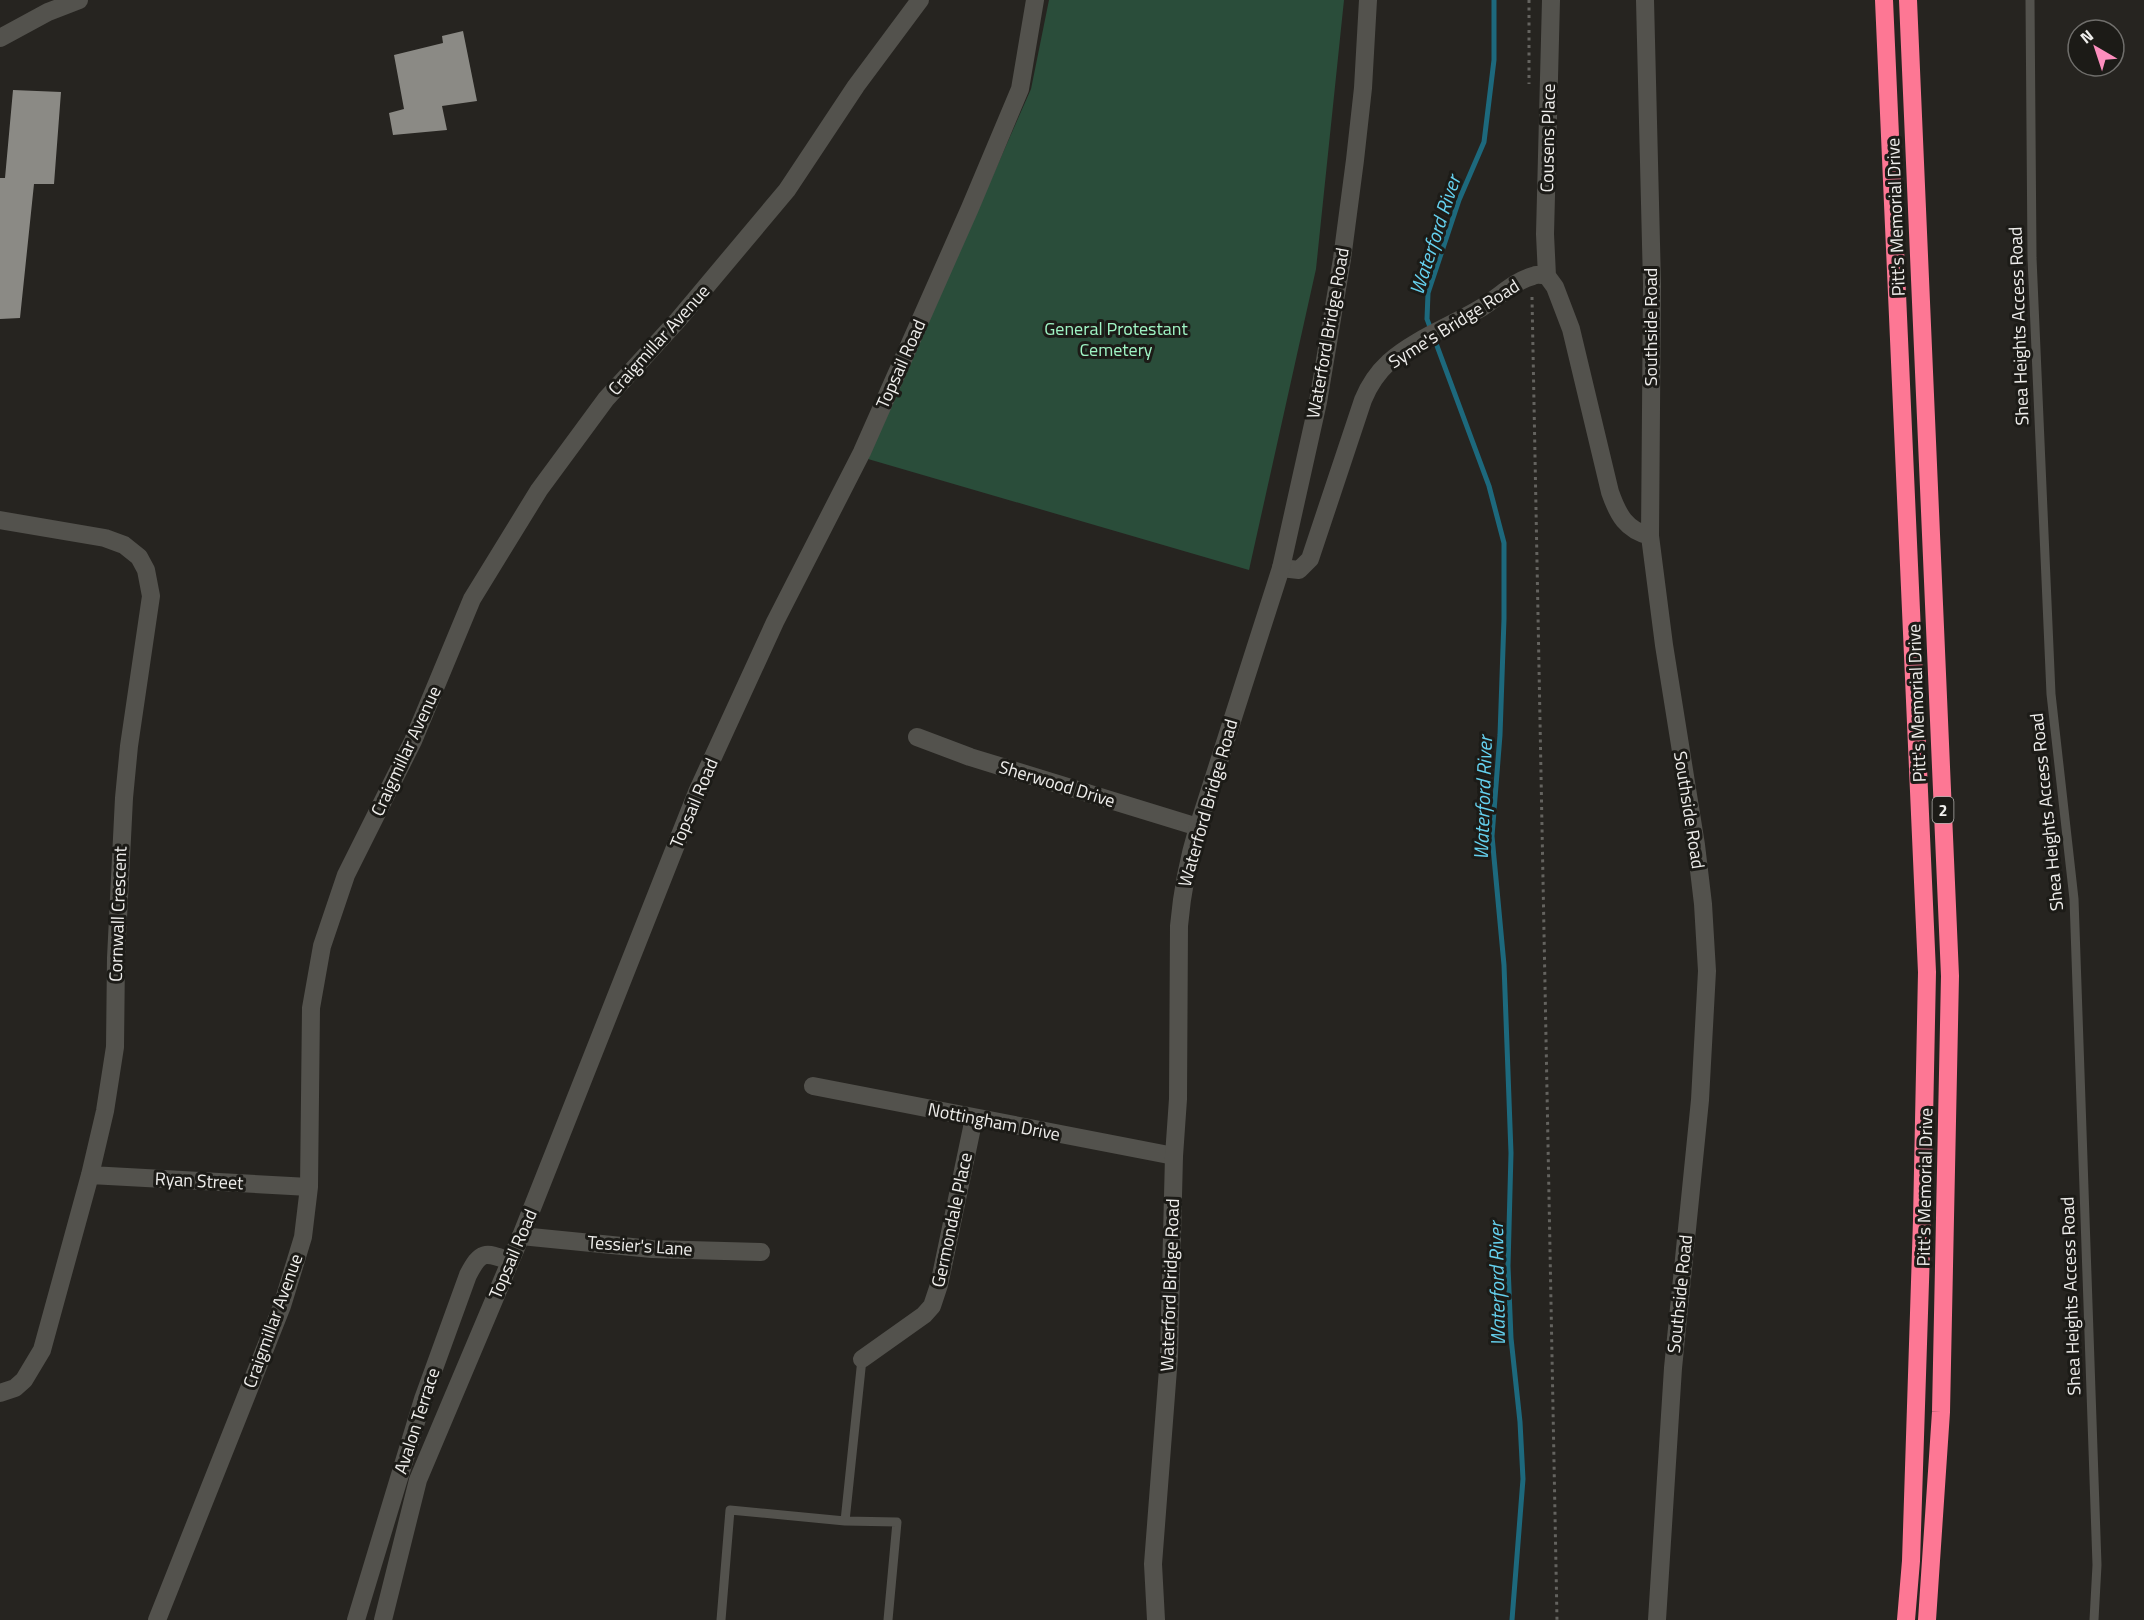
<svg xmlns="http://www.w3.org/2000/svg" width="2144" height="1620" viewBox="0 0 2144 1620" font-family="'Titillium Web',sans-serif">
  <rect width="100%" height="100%" fill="#262420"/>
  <path fill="#2a4d3a" d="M1049,0H1344L1316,269L1249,570L868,459L1031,89Z"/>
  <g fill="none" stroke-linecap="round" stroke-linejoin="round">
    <path stroke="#1d697d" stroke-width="5" d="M1494,0V60L1484,142L1459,200L1428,293L1427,319L1489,486L1504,543V619L1500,735L1492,836L1504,965L1511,1153L1508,1266L1511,1338L1520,1422L1523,1479L1512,1620"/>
  </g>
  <path fill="#8b8a85" d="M463,31L477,101L442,106L447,130L393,135L389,113L404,109L394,55L443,43L442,36Z
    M13,90L61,92L54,184H34L20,318L0,319V178H5Z"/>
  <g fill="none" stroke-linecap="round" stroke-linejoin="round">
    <path stroke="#64635f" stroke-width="3" stroke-dasharray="3 4.5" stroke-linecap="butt" d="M1529,0V84
      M1532,297L1557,1620"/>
    <path stroke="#53524d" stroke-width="9" d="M2030,0L2032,258L2051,694L2074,899L2097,1565L2094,1620
      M862,1359L845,1521L897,1522L888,1620
      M721,1620L730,1510L845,1521"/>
    <path stroke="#53524d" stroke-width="18" d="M1645,0L1652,284L1650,536L1664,645L1696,845L1703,904L1707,971L1700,1100L1673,1368L1657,1620
      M0,38L48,12L79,0
      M1547,276L1545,234L1551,0
      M0,520L105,538L124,545L139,557L146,570L151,596L129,746L124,798L116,958L115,1047L105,1111L90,1175L42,1350L24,1380L15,1388L0,1393
      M1281,568L1299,570L1310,559L1363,400C1369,385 1376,374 1389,362C1415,339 1451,326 1481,308C1498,298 1514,281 1533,276C1537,274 1542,275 1547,276L1555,287L1571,329L1610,492C1618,515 1626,530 1650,536
      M917,737L970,757L1198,827
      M813,1086L1174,1156
      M90,1175L309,1187
      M521,1236L652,1249L761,1252
      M862,1359L924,1315L932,1306L939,1285L974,1118
      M157,1620L282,1306L303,1237L309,1187L311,1008L322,946L346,875L413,741L472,599L539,490L606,399L678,320L787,190L856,86L920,0
      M356,1620L423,1399L468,1275C481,1250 485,1252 510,1261"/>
    <path stroke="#53524d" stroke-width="18" d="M383,1620L418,1480L521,1236L697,792L775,622L862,452L970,208L1020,89L1035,0"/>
    <path stroke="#53524d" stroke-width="18" d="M1156,1620L1153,1564L1169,1356L1174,1156L1178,1099L1179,926C1182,892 1188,860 1198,827L1281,568L1318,402L1342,259L1355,160L1363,88L1368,0"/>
    <path stroke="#fd7794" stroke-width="18" d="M1884,0L1927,972L1922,1220L1911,1561L1906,1620
      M1908,0L1950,976L1941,1412L1927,1620"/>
  </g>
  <g text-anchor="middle" stroke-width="6" stroke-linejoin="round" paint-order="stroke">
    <rect fill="#1c1b17" stroke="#b0afac" stroke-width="1.5" x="1932.5" y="797" width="21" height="26" rx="4.5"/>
    <g font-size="16" font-weight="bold" fill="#efeeec">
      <text x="1943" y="816">2</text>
    </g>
    <g font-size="18" fill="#efeeec" stroke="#1c1b17">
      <text transform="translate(1548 138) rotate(-89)" y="6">Cousens Place</text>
      <text transform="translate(1896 217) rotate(-92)" y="6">Pitt's Memorial Drive</text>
      <text transform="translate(1454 324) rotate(-32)" y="6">Syme's Bridge Road</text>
      <text transform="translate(2019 326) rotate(-92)" y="6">Shea Heights Access Road</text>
      <text transform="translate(1651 327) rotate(-90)" y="6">Southside Road</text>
      <text transform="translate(1328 333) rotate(-80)" y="6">Waterford Bridge Road</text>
      <text transform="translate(659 340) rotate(-48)" y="6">Craigmillar Avenue</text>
      <text transform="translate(901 364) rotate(-66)" y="6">Topsail Road</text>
      <text transform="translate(1917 703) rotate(-92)" y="6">Pitt's Memorial Drive</text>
      <text transform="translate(406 751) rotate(-65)" y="6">Craigmillar Avenue</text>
      <text transform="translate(1057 784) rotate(17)" y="6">Sherwood Drive</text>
      <text transform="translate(694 803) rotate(-67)" y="6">Topsail Road</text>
      <text transform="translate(1208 803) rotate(-74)" y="6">Waterford Bridge Road</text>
      <text transform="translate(1689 810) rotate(81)" y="6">Southside Road</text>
      <text transform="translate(2047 812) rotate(-96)" y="6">Shea Heights Access Road</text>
      <text transform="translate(118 914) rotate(-88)" y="6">Cornwall Crescent</text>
      <text transform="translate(994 1122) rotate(11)" y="6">Nottingham Drive</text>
      <text transform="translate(199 1181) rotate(3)" y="6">Ryan Street</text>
      <text transform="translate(1925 1187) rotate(-89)" y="6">Pitt's Memorial Drive</text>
      <text transform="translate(952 1220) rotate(-78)" y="6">Germondale Place</text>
      <text transform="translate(640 1246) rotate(4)" y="6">Tessier's Lane</text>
      <text transform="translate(513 1254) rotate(-67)" y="6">Topsail Road</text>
      <text transform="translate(1170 1285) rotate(-88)" y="6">Waterford Bridge Road</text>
      <text transform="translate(1680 1294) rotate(-84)" y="6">Southside Road</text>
      <text transform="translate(2071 1296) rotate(-92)" y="6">Shea Heights Access Road</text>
      <text transform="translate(273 1321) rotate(-70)" y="6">Craigmillar Avenue</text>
      <text transform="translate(417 1421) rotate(-72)" y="6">Avalon Terrace</text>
    </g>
    <g font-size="18" fill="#a0f5c5" stroke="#1c1b17">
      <text x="1116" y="335">General Protestant<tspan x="1116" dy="21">Cemetery</tspan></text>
    </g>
    <g font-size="20" font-style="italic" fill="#65d1ef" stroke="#1c1b17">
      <text transform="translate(1435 235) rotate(-72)" y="7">Waterford River</text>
      <text transform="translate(1483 798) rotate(-88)" y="7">Waterford River</text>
      <text transform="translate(1497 1284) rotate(-91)" y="7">Waterford River</text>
    </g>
  </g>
  <g transform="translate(2096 48) rotate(321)"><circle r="28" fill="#1c1b17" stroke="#706f6c" stroke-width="1.5"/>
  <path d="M0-4.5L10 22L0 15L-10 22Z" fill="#fd8ebe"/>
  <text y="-9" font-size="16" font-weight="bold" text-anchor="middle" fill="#efeeec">N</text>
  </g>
</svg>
